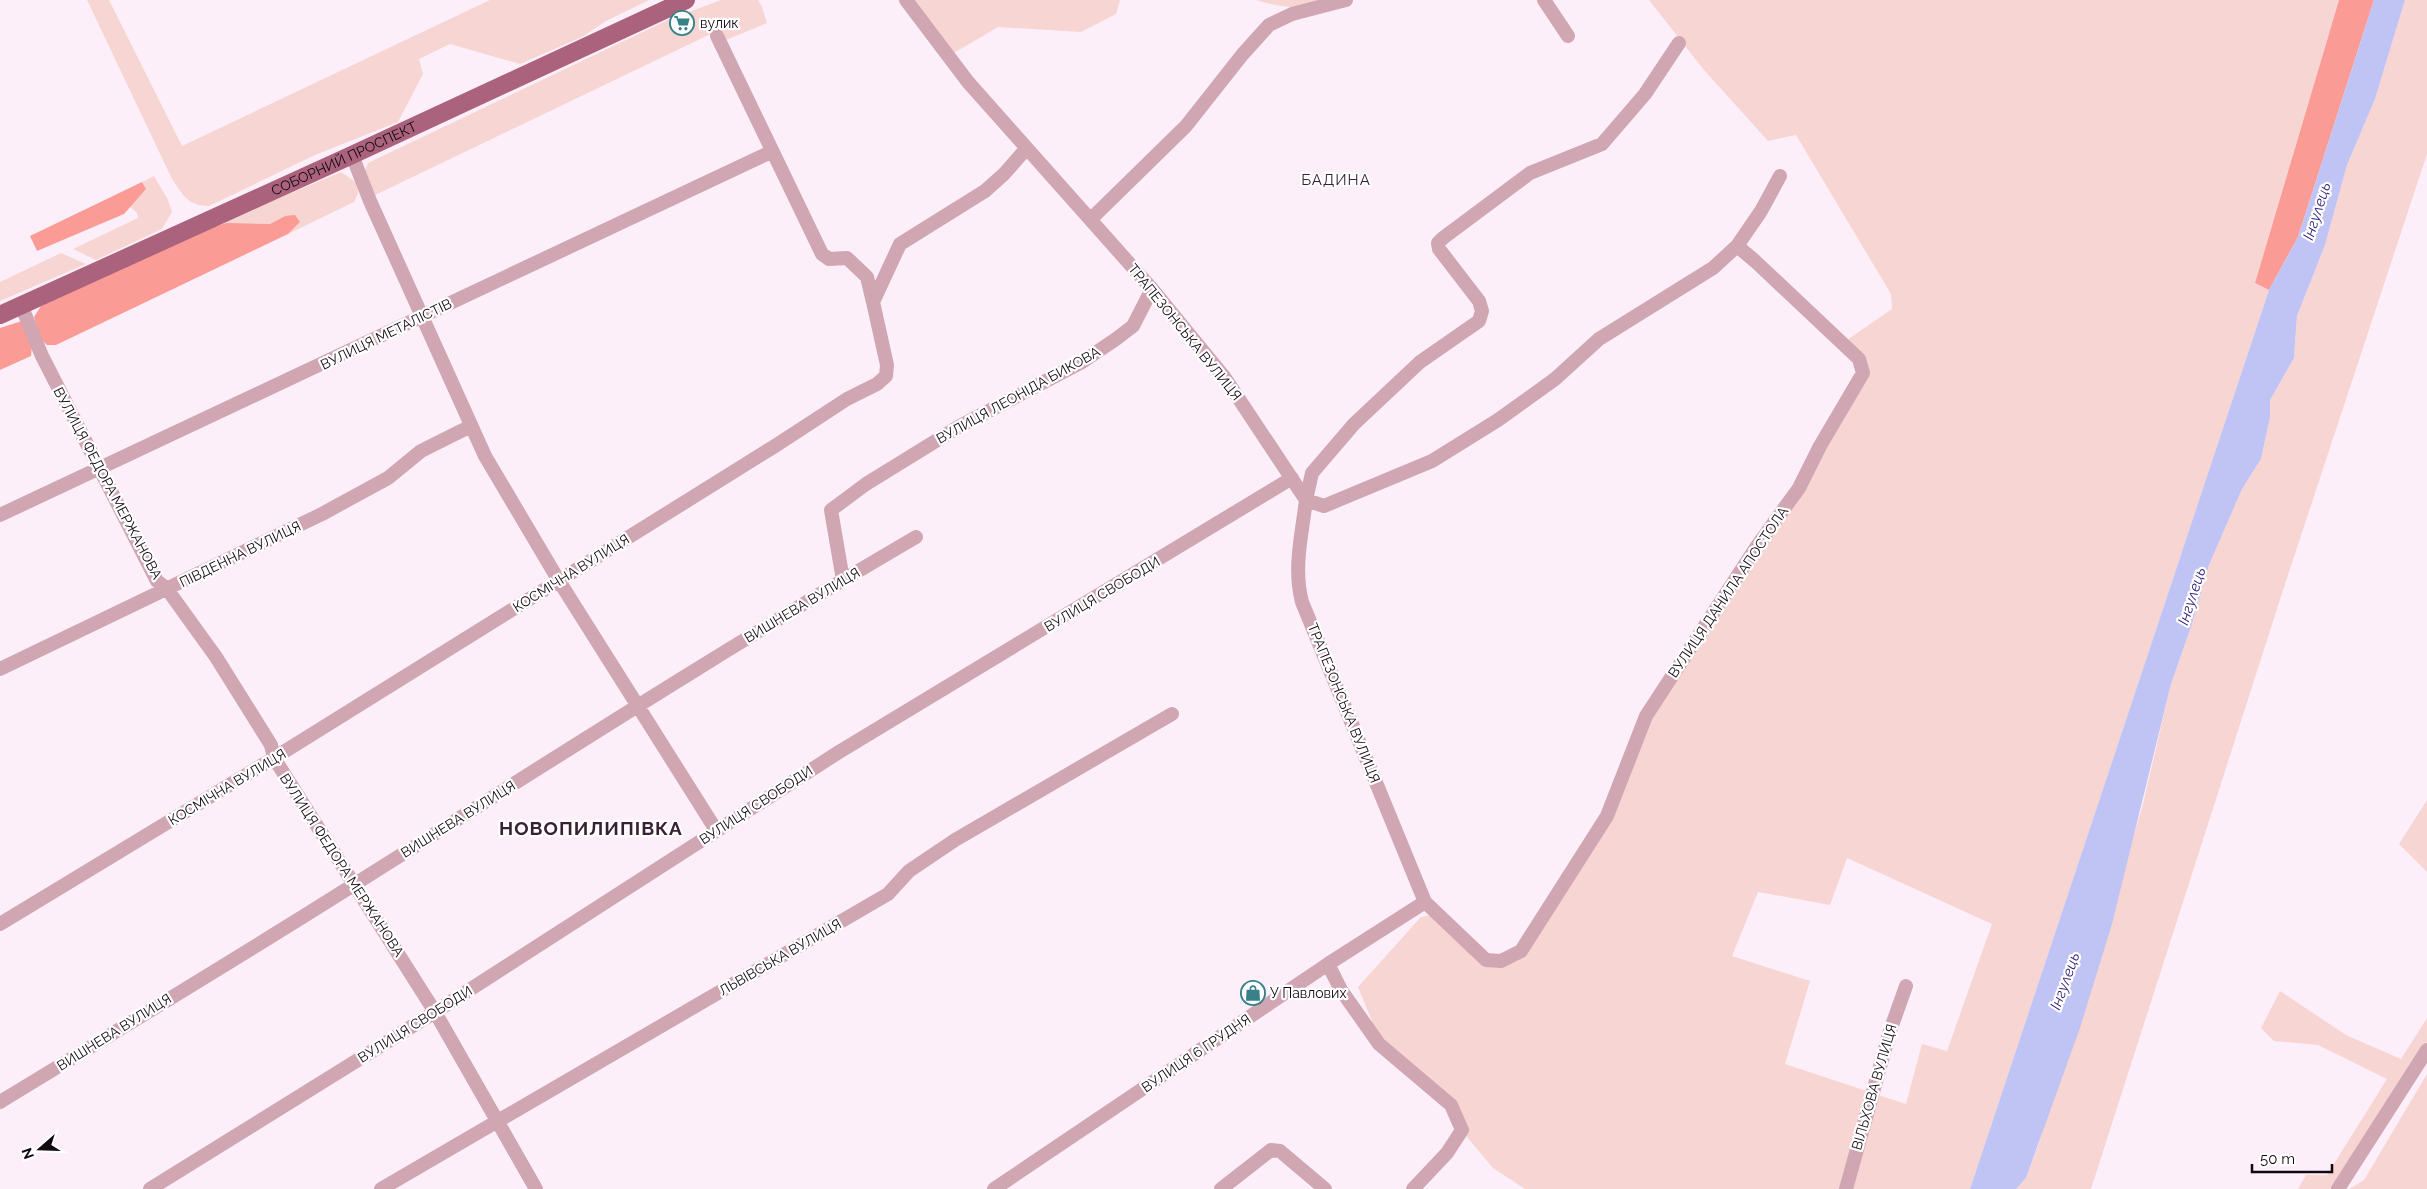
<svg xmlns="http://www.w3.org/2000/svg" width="2427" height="1189" viewBox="0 0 2427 1189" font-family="Raleway,sans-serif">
  <rect width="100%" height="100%" fill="#fdeffa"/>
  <path fill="#f7d5d2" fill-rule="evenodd" d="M87,0H109L182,146L490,0H649L606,21L582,37L520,64L450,44L419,59L423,74L398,122L315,155L209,206C188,206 183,195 172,179Z
    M721,0H758L762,7L767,23L726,40L719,30L373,196L364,173L368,163L670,19Z
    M914,0H1120L1116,14L1081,32L998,27L954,53Z
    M1256,0H1330C1307,12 1280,7 1256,0Z
    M1649,0H2339L2255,283L2269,290L1970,1189H1525L1493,1168L1467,1137L1456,1101L1378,1036L1358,987L1421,917L1433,915L1483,963L1522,954L1611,821L1649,717L1866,374L1847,340L1892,309L1891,294L1796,135L1768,141L1704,70ZM1847,858L1992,924L1947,1051L1922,1044L1906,1104L1785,1064L1810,981L1732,956L1758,892L1830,905Z
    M2405,0H2427V154L2285,584L2091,1189H2016L2026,1178L2038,1146L2142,808L2171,684L2192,624L2209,565L2242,489L2261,459L2270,417V400L2294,358L2297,316L2325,245L2347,165L2375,99Z
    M341,172L357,183L358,193L354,202L288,234L300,222L285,216L270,224L206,229Z
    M154,176L168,200L172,212L162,229L96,260L73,249L138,218L137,213L129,206L146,189L142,182Z
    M61,253L86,264L0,301V282Z
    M2427,800V872L2399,844Z
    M2280,991L2346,1035L2401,1059L2427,1018V1043L2335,1189H2298L2306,1175H2327L2387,1079L2318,1045L2274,1041L2261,1028Z
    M2427,1074V1189H2349L2364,1180Z"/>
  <path fill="#fa9b96" d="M2339,0H2374L2298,237L2269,290L2255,283Z
    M142,182L146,189L124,214L37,251L30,236Z
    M295,215L300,222L288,234L56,345H47L41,339L34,317L41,306L206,229L227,223L270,224L285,216Z
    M22,321L32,345L31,356L0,370V328Z"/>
  <path fill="#c0c4f5" d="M2374,0H2405L2375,99L2347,165L2325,245L2297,316L2294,358L2270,400V417L2261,459L2242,489L2209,565L2192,624L2171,684L2112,924L2080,1028L2026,1178L2016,1189H1970L2269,290L2298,237Z"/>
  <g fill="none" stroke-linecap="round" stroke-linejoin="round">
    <path stroke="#d0a6b3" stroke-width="14" d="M906,0L968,82L1152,289L1225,378L1306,500C1302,534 1293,568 1302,602L1425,902L1486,960L1501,961L1521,951L1607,816L1646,716L1757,546L1799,488L1820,446L1863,373L1859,359L1755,261L1737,246
      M1544,0L1568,36
      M717,36L822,254L829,259L847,258L867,277L873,302
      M1679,43L1645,94L1602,144L1530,173L1443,238L1438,243L1439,249L1479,301L1482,311L1479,321L1420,362L1354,424L1312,473L1306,500L1324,506L1432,461L1498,420L1555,379L1599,339L1713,268L1737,246L1761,211L1780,176
      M352,155L370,201L485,456L559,581L716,830
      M1091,219L1186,126L1242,55L1269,25L1292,14L1346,0
      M21,305L42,356L157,581L167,589L216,657L271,745L274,758L435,1012L536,1189
      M0,515L771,152
      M843,580L831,510L866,484L960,426L1082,362L1116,339L1133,326L1152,289
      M0,669L322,514L388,478L421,451L471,426
      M0,924L274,758L775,446L847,399L877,384L886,376L887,365L873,302L900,244L985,191L1004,174L1026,149
      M1328,964L1341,990L1379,1044L1451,1105L1462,1130L1447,1153L1413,1189
      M0,1102C118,1030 238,958 355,884C541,767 726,648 916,537
      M150,1189L435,1012L839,752L1292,478
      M381,1189L888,894L909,871L955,840L1172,714
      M994,1189L1328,964L1425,902
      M1221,1189L1271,1150L1280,1151L1325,1189
      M1846,1189L1890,1031L1906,986
      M2338,1189L2427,1050"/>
    <path stroke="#ab637d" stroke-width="18" id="s1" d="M0,315L352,155L686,0"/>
  </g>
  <defs>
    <symbol id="supermarket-ring" viewBox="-11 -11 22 22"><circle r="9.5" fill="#fff" stroke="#398188" stroke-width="1.5"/><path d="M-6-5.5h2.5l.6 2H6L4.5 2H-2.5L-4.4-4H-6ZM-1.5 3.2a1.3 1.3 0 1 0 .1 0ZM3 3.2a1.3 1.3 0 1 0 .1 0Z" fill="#398188"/></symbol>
    <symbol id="shop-ring" viewBox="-11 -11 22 22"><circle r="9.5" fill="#fff" stroke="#398188" stroke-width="1.5"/><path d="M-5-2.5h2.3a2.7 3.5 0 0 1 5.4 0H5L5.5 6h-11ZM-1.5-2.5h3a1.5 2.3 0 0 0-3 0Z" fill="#398188"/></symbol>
  </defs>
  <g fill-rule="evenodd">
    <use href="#supermarket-ring" x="668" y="9" width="28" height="28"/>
    <use href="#shop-ring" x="1239" y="979" width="28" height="28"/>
  </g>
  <g text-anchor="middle" stroke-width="4.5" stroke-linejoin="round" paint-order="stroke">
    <g font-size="14" fill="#120811" stroke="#fff" text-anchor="start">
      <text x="700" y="28">вулик</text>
      <text x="1270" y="998">У Павлових</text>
    </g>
    <g font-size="14" fill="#120811" stroke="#fff">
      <text dy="5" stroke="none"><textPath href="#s1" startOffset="378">СОБОРНИЙ ПРОСПЕКТ</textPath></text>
      <text transform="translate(1185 332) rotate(51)" y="5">ТРАПЕЗОНСЬКА ВУЛИЦЯ</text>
      <text transform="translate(386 334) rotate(-26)" y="5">ВУЛИЦЯ МЕТАЛІСТІВ</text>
      <text transform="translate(1018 395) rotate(-29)" y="5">ВУЛИЦЯ ЛЕОНІДА БИКОВА</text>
      <text transform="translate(108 483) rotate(62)" y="5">ВУЛИЦЯ ФЕДОРА МЕРЖАНОВА</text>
      <text transform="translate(240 554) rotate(-26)" y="5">ПІВДЕННА ВУЛИЦЯ</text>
      <text transform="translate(571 573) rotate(-32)" y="5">КОСМІЧНА ВУЛИЦЯ</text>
      <text transform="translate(1728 592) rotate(-56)" y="5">ВУЛИЦЯ ДАНИЛА АПОСТОЛА</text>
      <text transform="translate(1102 594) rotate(-31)" y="5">ВУЛИЦЯ СВОБОДИ</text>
      <text transform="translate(802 605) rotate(-31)" y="5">ВИШНЕВА ВУЛИЦЯ</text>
      <text transform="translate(1344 703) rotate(68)" y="5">ТРАПЕЗОНСЬКА ВУЛИЦЯ</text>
      <text transform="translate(227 787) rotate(-31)" y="5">КОСМІЧНА ВУЛИЦЯ</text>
      <text transform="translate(756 805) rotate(-33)" y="5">ВУЛИЦЯ СВОБОДИ</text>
      <text transform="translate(458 819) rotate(-32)" y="5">ВИШНЕВА ВУЛИЦЯ</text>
      <text transform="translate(342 865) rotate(57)" y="5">ВУЛИЦЯ ФЕДОРА МЕРЖАНОВА</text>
      <text transform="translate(780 957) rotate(-30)" y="5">ЛЬВІВСЬКА ВУЛИЦЯ</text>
      <text transform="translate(415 1024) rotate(-32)" y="5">ВУЛИЦЯ СВОБОДИ</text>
      <text transform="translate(114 1032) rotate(-32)" y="5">ВИШНЕВА ВУЛИЦЯ</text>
      <text transform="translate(1196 1053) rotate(-34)" y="5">ВУЛИЦЯ 6 ГРУДНЯ</text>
      <text transform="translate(1874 1087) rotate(-74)" y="5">ВІЛЬХОВА ВУЛИЦЯ</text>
    </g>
    <g font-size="15" letter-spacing="1" fill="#392135" stroke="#fff">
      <text x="1336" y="185">БАДИНА</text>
    </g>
    <g font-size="15" font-style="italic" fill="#291a74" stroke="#fff">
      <text transform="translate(2317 211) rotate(-72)" y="5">Інгулець</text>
      <text transform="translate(2192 596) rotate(-72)" y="5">Інгулець</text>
      <text transform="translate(2065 981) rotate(-70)" y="5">Інгулець</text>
    </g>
    <g font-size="19" font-weight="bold" letter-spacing="1" fill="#392135" stroke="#fff">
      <text x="591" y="835">НОВОПИЛИПІВКА</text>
    </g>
  </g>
  <g transform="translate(40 1149) rotate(250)" stroke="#ffffff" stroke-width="4" paint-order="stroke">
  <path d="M0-4L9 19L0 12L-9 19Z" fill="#120811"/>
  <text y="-8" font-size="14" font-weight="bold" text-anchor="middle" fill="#120811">N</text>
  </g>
  <path d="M2252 1164v8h80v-8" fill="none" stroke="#120811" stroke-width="2.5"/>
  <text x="2260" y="1164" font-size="15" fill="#120811" stroke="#ffffff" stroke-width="4" paint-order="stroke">50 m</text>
</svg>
